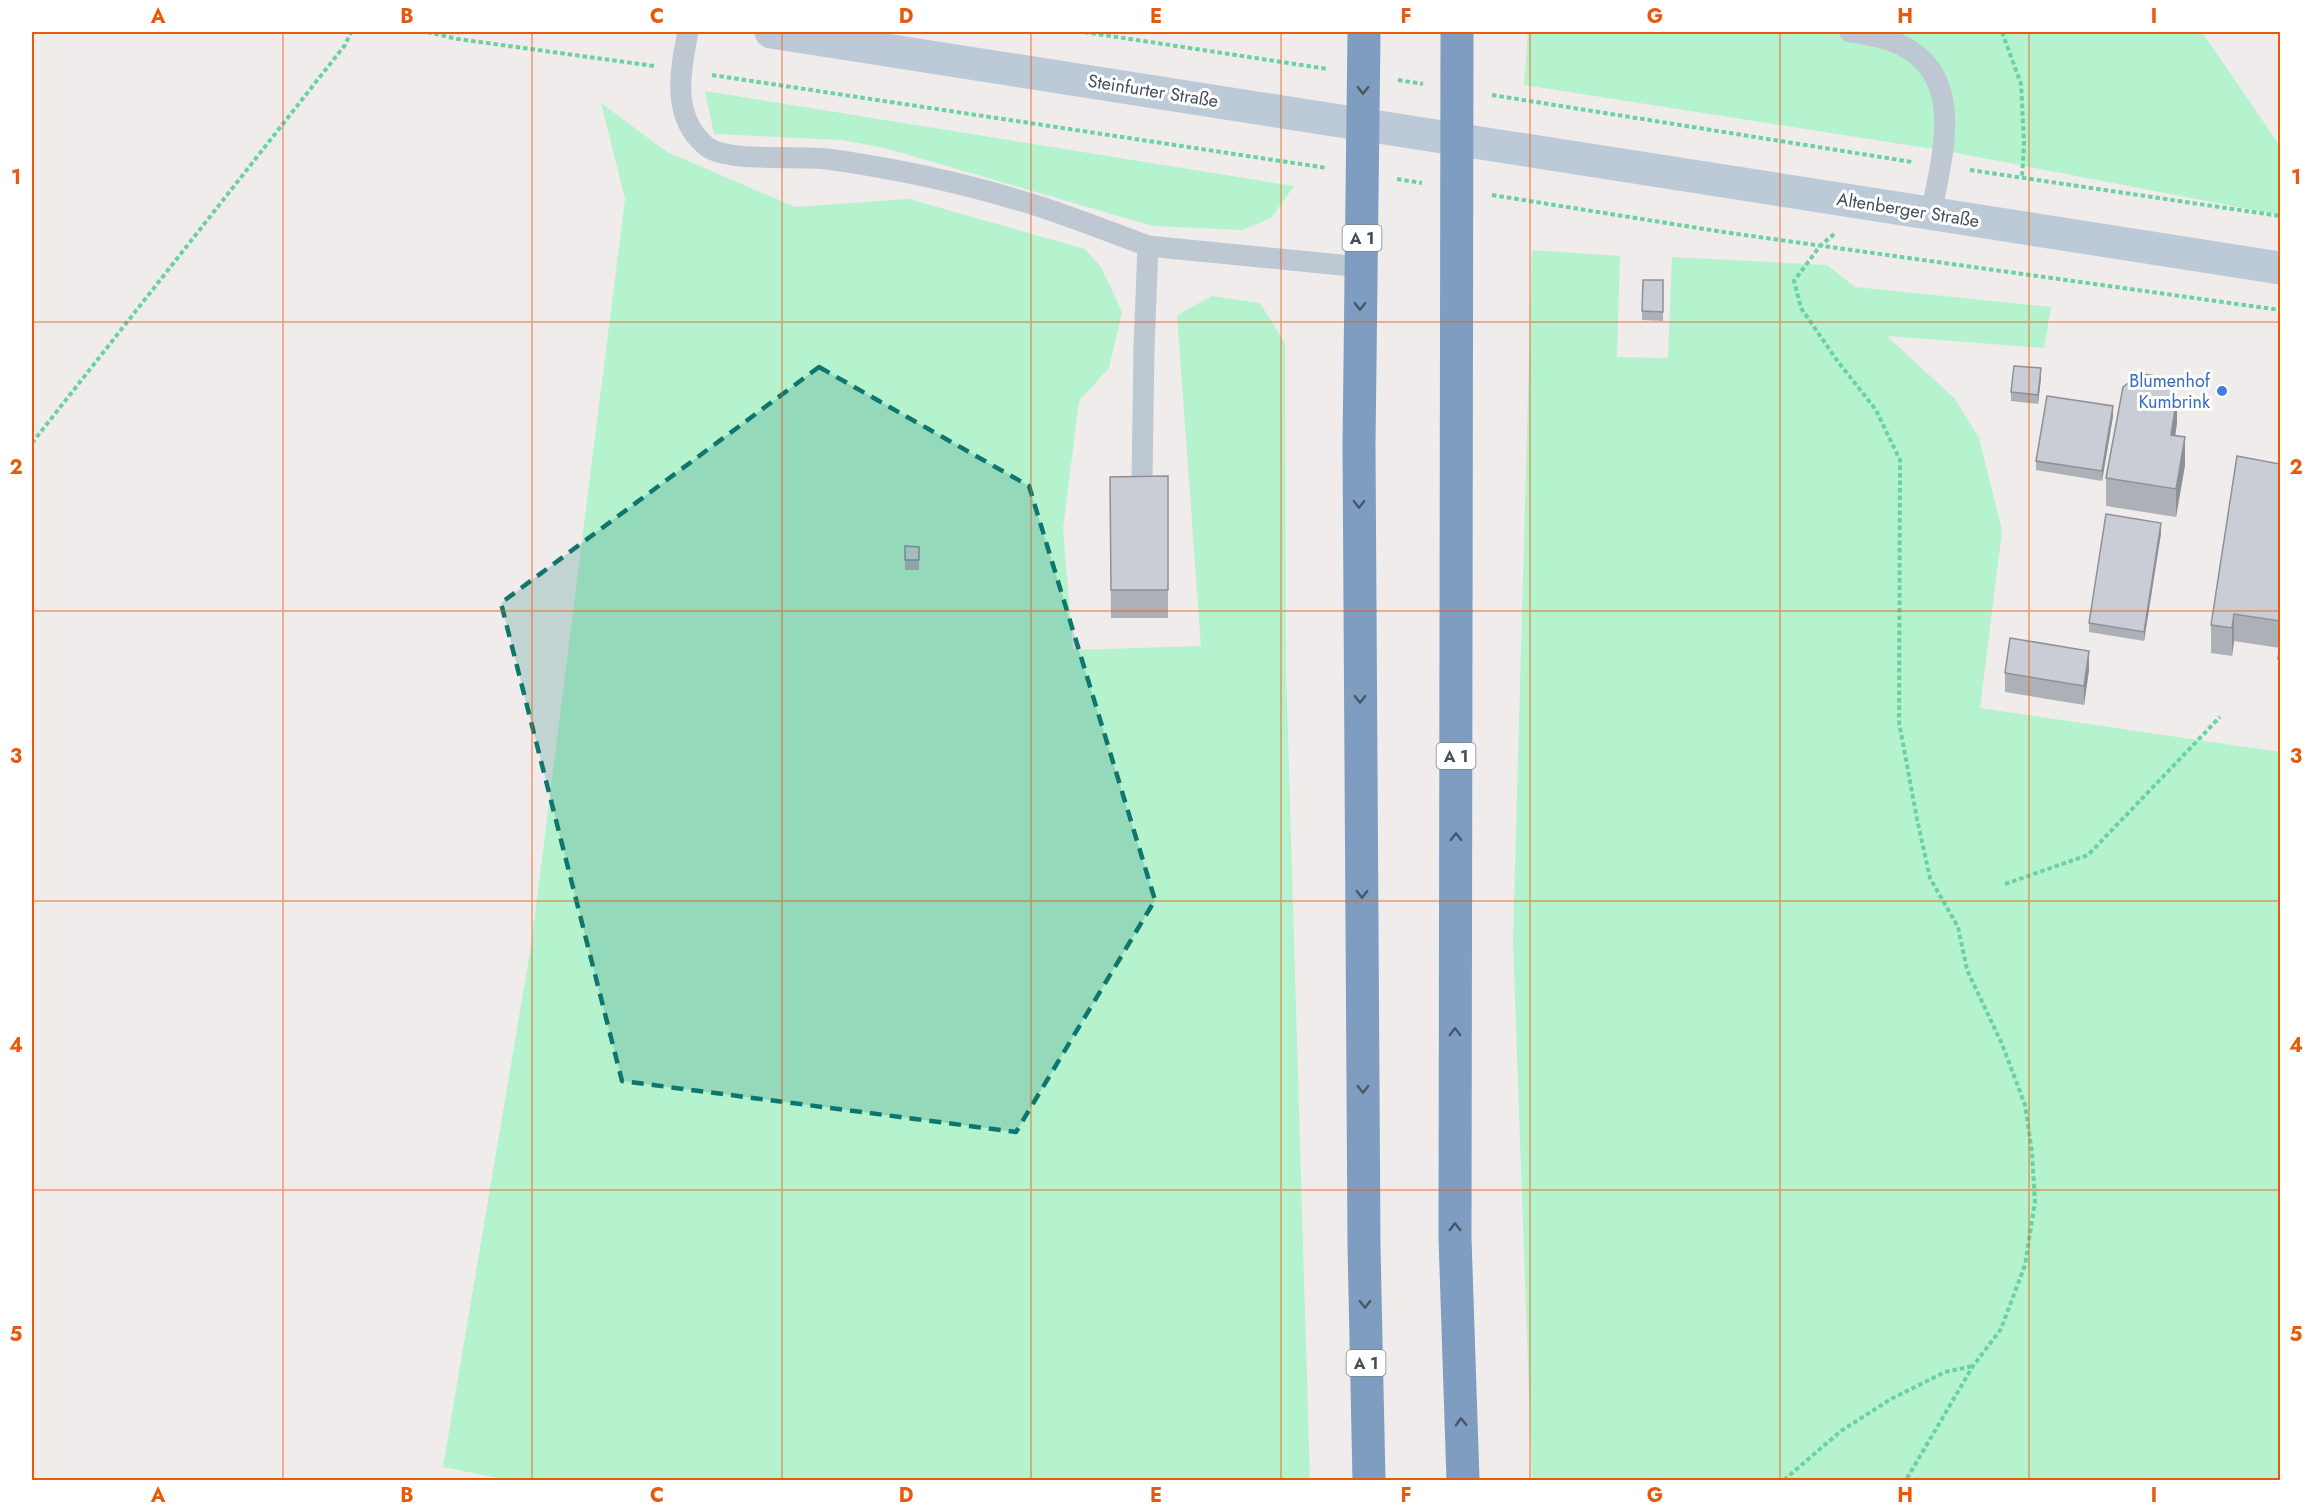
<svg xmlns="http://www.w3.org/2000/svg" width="2312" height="1512" viewBox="0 0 2312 1512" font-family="Jost,sans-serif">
  <rect width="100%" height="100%" fill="#efeceb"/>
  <path fill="#b5f2ce" d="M1528,32H2202L2280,146V215L1946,151L1524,85Z
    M705,91L1294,186L1271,218L1242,230L1153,226L885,148L842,140L714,134Z
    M601,103L667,152L795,207L909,199L1085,249L1101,267L1122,312L1109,368L1079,401L1063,529L1073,650L1201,646L1177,315L1212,296L1260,303L1285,343L1286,670L1310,1480H508L443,1467L531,946L625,199Z
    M1532,250L1620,256L1617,357L1668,358L1672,257L1827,265L1855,287L2051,307L2044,348L1887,336L1955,399L1979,438L2002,530L1980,708L2280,752V1480H1532L1513,941Z"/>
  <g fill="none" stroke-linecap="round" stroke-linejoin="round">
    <path stroke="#6ad2a1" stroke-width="4" stroke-dasharray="4.5 3" stroke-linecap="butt" d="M427,32L458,39L654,66
      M1084,32L1328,69
      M2002,32L2021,84L2024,143L2022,177
      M712,75L1327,168
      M1398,80L1423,84
      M1492,95L1912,162
      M1970,170L2280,216
      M1397,179L1422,183
      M1492,195L1723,232L2280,310
      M1834,234L1820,246L1794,281L1801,308L1836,359L1876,410L1900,460L1899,722L1917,819L1930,878L1958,927L1967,970L2002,1044L2025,1105L2032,1152L2035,1202L2025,1265L2001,1329L1973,1366L1906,1480
      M32,443L345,45L351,32
      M2005,884L2088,855L2220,717
      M1784,1480L1841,1431L1891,1399L1945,1372L1973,1366"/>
    <path stroke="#bec8d3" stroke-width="21" d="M688,32C680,71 671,117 706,146C726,163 799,155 827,159C900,169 972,185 1041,207C1077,219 1113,233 1148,246L1144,348L1142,479
      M1850,32C1866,34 1885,37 1899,44C1967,75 1942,156 1931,214
      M1148,246L1361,267"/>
    <path stroke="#bcc9d7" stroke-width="33" d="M771,32L2280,268"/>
    <path stroke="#7f9dc0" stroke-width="33" d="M1364,32L1359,445L1364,1246L1369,1480
      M1457,32L1455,1238L1463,1480"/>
  </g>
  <path fill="#aeb0b7" d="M1643,280H1663V321L1642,320Z
    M2041,378L2038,404L2011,401V392Z
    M2113,416L2102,481L2036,470V461Z
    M2177,423L2175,436L2185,465L2176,517L2106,506V478Z
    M2280,464V687H2278V659L2280,648L2234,641L2232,656L2211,653V625Z
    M1168,476V618H1111L1110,477Z
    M2161,533L2144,641L2089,632V623Z
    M919,547V570H905V560Z
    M2089,670L2084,705L2005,692V673Z"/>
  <path fill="#8d9095" d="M2041,368V378L2038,404V395Z
    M2177,396V423L2171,463V435Z
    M2113,406V416L2102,481V471Z
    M2185,437V465L2176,517V489Z
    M2161,523V533L2144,641V632Z
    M2234,614V641L2232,656V628Z
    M2089,651V670L2084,705V686Z"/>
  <path fill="#cacdd5" stroke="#8d9095" stroke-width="1.5" d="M1643,280H1663V312L1642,311Z
    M2014,366L2041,368L2038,395L2011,392Z
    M2141,374L2164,377L2177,396L2171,435L2185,437L2176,489L2106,478L2123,387Z
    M2047,396L2113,406L2102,471L2036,461Z
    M2237,456L2280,464V621L2234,614L2232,628L2211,625Z
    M1168,476V590H1111L1110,477Z
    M2106,514L2161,523L2144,632L2089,623Z
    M905,546L919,547V560H905Z
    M2010,638L2089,651L2084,686L2005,673Z
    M2280,643V659H2278Z"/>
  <defs><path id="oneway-chevron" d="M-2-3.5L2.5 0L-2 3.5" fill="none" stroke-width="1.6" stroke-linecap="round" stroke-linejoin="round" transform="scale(1.5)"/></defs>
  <g stroke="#495765">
    <use href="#oneway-chevron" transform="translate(1363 90) rotate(91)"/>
    <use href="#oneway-chevron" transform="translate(1360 306) rotate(91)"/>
    <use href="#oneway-chevron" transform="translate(1359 504) rotate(90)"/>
    <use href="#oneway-chevron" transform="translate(1360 699) rotate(90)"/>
    <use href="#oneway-chevron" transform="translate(1456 837) rotate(-90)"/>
    <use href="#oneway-chevron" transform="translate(1362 894) rotate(90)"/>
    <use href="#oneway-chevron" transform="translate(1455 1032) rotate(-90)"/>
    <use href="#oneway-chevron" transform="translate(1363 1089) rotate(90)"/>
    <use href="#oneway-chevron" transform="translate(1455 1227) rotate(-90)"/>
    <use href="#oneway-chevron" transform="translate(1365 1304) rotate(89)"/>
    <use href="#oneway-chevron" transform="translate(1461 1422) rotate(-92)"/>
  </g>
  <path fill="#0f766e" fill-opacity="0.2" stroke="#0f766e" stroke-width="4.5" stroke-dasharray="12 8" stroke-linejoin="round" d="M819,367L1029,486L1155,900L1016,1132L622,1081L501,603Z"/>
  <path fill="none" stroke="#e8590c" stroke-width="1.5" stroke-opacity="0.55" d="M283,32V1480M532,32V1480M782,32V1480M1031,32V1480M1281,32V1480M1530,32V1480M1780,32V1480M2029,32V1480M32,322H2280M32,611H2280M32,901H2280M32,1190H2280"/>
  <circle fill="#3f7fe0" stroke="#fff" stroke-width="2" cx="2222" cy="391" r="6"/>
  <g text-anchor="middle" stroke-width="6" stroke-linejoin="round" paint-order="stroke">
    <g fill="#fff" stroke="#7b848c" stroke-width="1.5">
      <rect x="1342.5" y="225" width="39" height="26" rx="4.5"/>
      <rect x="1436.5" y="743" width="39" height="26" rx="4.5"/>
      <rect x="1346.5" y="1350" width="39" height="26" rx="4.5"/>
    </g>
    <g font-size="16" font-weight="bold" fill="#434f5b">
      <text x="1362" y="244">A 1</text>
      <text x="1456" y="762">A 1</text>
      <text x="1366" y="1369">A 1</text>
    </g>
    <g font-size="18" fill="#434f5b" stroke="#fff">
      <text transform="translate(1153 91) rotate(9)" y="6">Steinfurter Straße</text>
      <text transform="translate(1908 210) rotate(9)" y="6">Altenberger Straße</text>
    </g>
    <g font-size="18" fill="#366cbe" stroke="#fff" text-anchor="end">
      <text x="2210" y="387">Blumenhof<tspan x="2210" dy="21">Kumbrink</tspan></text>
    </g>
  </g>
  <rect width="2312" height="1512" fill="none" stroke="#ffffff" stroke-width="66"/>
  <rect x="33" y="33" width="2246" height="1446" fill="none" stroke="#e8590c" stroke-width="2"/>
  <g font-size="20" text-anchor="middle" font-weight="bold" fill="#e8590c">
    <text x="158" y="23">A</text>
    <text x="407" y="23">B</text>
    <text x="657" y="23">C</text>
    <text x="906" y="23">D</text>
    <text x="1156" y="23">E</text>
    <text x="1406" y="23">F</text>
    <text x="1655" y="23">G</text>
    <text x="1905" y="23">H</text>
    <text x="2154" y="23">I</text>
    <text x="16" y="184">1</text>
    <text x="2296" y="184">1</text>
    <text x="16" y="474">2</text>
    <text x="2296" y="474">2</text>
    <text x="16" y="763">3</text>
    <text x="2296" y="763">3</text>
    <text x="16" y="1052">4</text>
    <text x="2296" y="1052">4</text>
    <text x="16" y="1341">5</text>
    <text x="2296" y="1341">5</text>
    <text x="158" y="1502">A</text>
    <text x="407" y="1502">B</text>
    <text x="657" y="1502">C</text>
    <text x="906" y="1502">D</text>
    <text x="1156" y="1502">E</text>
    <text x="1406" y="1502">F</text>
    <text x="1655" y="1502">G</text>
    <text x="1905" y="1502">H</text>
    <text x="2154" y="1502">I</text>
  </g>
</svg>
